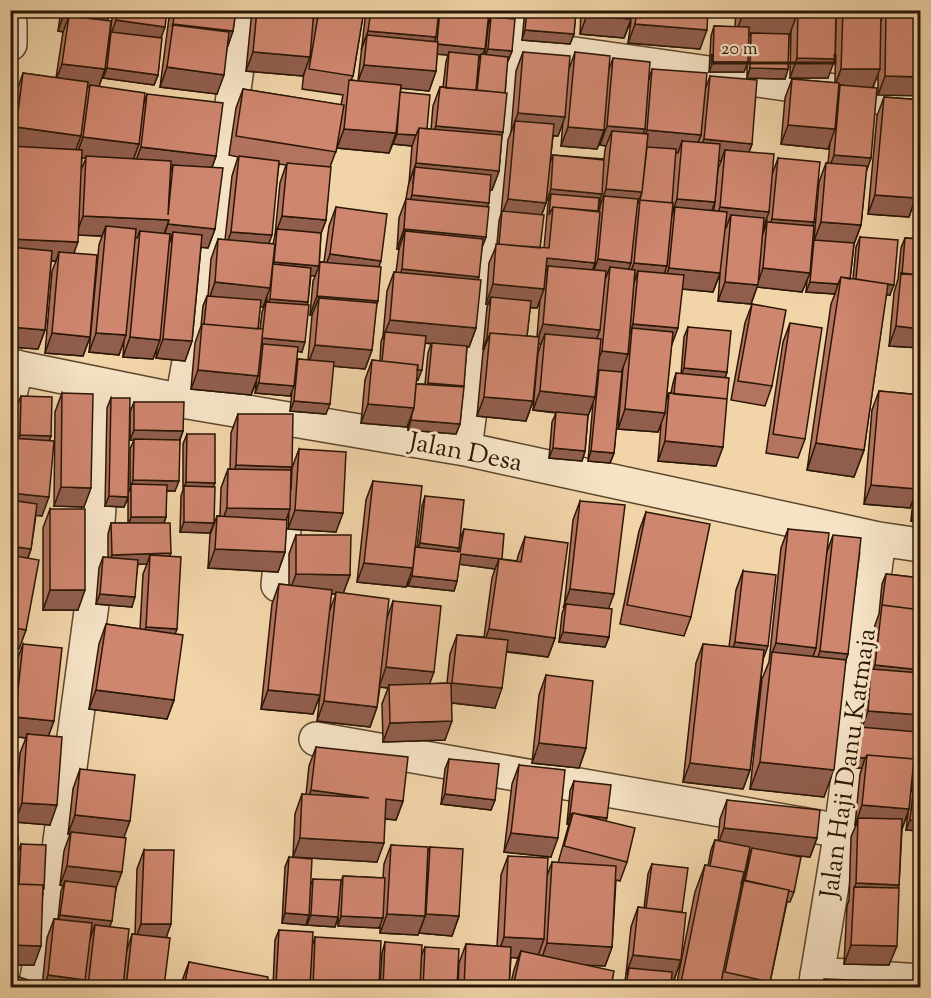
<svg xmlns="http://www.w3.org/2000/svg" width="931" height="998" viewBox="0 0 931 998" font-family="'Sorts Mill Goudy',serif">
  <rect width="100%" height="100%" fill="#f1d4a8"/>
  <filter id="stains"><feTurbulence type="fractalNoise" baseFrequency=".00333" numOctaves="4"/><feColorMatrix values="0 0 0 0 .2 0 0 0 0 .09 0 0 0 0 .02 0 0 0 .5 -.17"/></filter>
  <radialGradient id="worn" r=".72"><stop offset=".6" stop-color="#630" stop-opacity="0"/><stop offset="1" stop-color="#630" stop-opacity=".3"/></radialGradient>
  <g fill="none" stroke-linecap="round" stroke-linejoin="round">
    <defs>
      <path id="minor" d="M10,23V44
        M518,46L920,103
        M10,366L182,401L465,449L879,539L920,545
        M10,394L17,367
        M182,401L221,183L245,10
        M465,449L522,10
        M278,585L285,520
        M316,739L841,831
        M817,974L920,981
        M35,988L53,893L92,604L102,466V386
        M815,988L841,831L879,539"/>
    </defs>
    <use href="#minor" stroke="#5c462e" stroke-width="36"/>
    <use href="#minor" stroke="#f6e3c6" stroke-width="33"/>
  </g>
  <path fill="#b2735f" stroke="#2a1606" stroke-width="1.5" fill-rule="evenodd" d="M61,10H110L107,21L110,35L113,10H167L161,38L158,75L154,85L103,78V75L99,86L144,103L147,94L216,156L212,167L215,229L208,248L201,247L192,341L185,361L156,358L157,347L153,359L123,357L124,339L119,355L89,352L99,245L102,236L78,235L74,253L90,337L83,356L45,353L52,271L56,261H51L45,330L38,349L10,347V137L16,93L23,73L56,78L63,32L58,31ZM82,157L86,158L81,170Z
    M170,10H236L233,31L227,48L217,94L160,87Z
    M252,10H314L313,22L315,10H364L353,76L351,80L358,81L366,10H472L485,49L483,54L485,55L490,10H516L513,19L512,51L508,61H507L503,132L502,135L499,171L492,190H490L487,207L486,237L482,246L478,279L476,328L469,347H467L460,424L456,434L408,430V424L407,427L361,423L365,380L372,360L380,361L381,342L383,336L387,291L394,272H396L399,249H397L399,218L406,199L408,187L409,183L412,146L393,144L394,141L389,153L337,148L330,167L326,220L321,233L319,266L320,262H324L329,226L336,207L378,267L376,306L372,350L365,369L333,366L326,414L290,411L292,391L290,396L255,393L257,381L251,395L191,389L195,343L201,326L203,306L207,296H208L211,259L218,239L225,240L232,176L238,157L229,155L236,108L243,89L341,105L343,95L302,89L304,72L303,76L246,71ZM437,54L448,55L446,62L443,87H440L433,106L431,129H427L400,93L401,88L429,91L436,71ZM279,164L286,165L280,183L275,235L273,244H269ZM311,275L315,276L313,281L310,315H312L308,360L298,359L296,364L297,351L302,352ZM267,297V302H266L262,312L260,329H258L260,307H263ZM425,343L431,344L428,353L425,384H416V380H418Z
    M525,10H576L574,34L570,44L522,40Z
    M581,10H708L700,49L628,43L631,21L624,38L580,34Z
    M736,10H836L828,78H790L791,30L789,36L788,69L785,79L747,78V64L744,72H709L711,36L714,26L735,27Z
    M836,10H921L878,95V72L873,88L871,158L866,171L861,225L854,244L850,279H853L856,247L860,237L890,295H886L864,450L854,477L807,470L831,304L835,294L806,292L807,279L802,292L757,287L751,304L718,301L720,274L713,292L682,289L671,347L666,401L669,393H671L673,383L676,373L681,374L684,337L688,327L727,372L725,378L716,466L658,461L661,424L658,432L618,429L623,367L621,372L614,453L610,463L588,461L593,403L588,416L585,451L582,461L549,458L552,422L556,413L533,410L538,353L541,344H538L533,401L526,421L477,416L483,352L484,349H483L487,307L488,304H486L489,263L497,244L499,221L501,214L508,140L511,132L516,71L523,52L569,69L575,52L609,69L613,58L649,79L652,69L706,87L710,76L752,144L749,152L773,172L778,158L814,222L813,226L812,244L814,240L819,182L826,163H828L830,143L828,149L781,144L785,98L792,79L835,83ZM563,121L561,146L597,149L600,141V145L606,146L605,150L604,159L553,155L550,163L553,136H558ZM718,161H721L718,169L714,210H712ZM600,198V208L599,211H598V203ZM547,200H549L548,204L544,248H540L542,214ZM767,219L766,225L762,236L763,230ZM540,299L537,337L527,336L530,308H537Z
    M884,97L921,100V202H914L909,217L868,214L877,116Z
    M905,238L921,239V348L889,346L894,293L898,279L901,248Z
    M752,304L772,386L765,406L731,400L745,323Z
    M790,323L805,439L798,458L766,453L783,342Z
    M879,391L921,395V522L911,521L913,500L910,508L864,504L872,410Z
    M62,393L84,507L54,506L55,412Z
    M21,396L51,436L49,441L42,516L36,515L31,549L28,558L26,630L19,649L10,648V438H16L17,406Z
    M111,398L128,493L130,488V449L134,440H130V412L134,402L183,431L180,440L175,491H166V517L164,523L170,556L175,634L174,700L167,719L89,709L99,644L106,624L140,629L143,574L147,564H138L132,607L96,604L99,568L103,557L108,558V534L111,523H128V498L124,507L105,506L107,408Z
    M238,414L290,470L291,490L292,468L299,449L336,532L288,529L289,513L286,520L285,552L278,572L208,568L210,535L217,516H220L221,488L228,469H230L231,433Z
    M187,434L215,483L213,487L210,533L180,532L181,496L183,490V444Z
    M373,481L415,547H417L422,506L425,496L460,539L464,529L501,559L517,561L518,556L525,537L555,638L548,657L506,652L495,708L452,703L445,740L383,742L382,704L388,688L380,687L377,707L370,727L317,721L320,695L313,714L261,709L272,604L279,584L289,585V554L296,535L350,575L343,593L387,618L393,601L429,684L447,683L450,654L457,635L484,637L492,578L495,569L459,564L457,581L454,591L408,586L409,580L406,587L357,582L366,500ZM331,594H336L329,612Z
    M580,501L609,609V637L605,647L559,642L562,614L564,608L573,520Z
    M50,509L78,610H43V528Z
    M646,512L691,617L684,636L620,624L639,531Z
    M788,529L827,552L833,535L848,654L846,660L824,797L750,789L762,679L769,662L781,548Z
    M743,571L763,660L750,770L743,789L683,782L696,663L703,644L729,647L736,590Z
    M886,574L921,578V735H918L916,762L913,769L911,792L914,785L921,786V831L906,830L908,813L902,829L899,885L898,888L889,965L844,964L847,906L849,900L851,837L856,825H855L860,774L862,768H853L856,737L860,727H861L864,689L869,677L875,625L879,614L882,584Z
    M23,644L49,736L50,825L15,822L20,753L26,738L10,736V713L16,663Z
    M546,675L586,748L579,768L532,763L539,695Z
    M316,747L403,801L396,820L385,819L377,862L293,857L295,814L302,794L306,795L309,766Z
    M449,759L495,800L491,810L441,804L445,769Z
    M519,765L551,857L504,852L512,784Z
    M80,769L124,838L110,927L127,950L132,934H135L137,869L144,850L166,938L164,987H83L84,982L82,987H42L47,938L54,919H58L61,891L63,886L60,885L64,851L70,834H68L73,789ZM91,929L93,930L90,940Z
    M574,781L606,821L627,862L620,881L616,880L612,947L605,966L589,965L611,987H510L514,970L518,958L511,957L509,987H458L459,963L466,944L497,946L501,875L508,856L547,876L552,862L558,863L569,824H567L570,791Z
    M727,800L817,838L810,857L787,855L794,892L790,902H787L770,982L768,987H676L695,892L705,865L708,866L711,850L715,840L718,841L720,819ZM749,851H751L743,883Z
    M10,837L16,884L17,854L21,844L43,892L34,965H10Z
    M391,845L428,851L430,847L459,916L452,936L419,933V931L418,935L380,933V925L379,928L338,926V918L335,927L307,925V920L306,925L282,923L285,867L289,857L311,884L313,879L340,884L343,876L383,878L384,864Z
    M652,864L682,912L681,960L674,980L672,979L671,987H624L626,974L631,927L638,907L644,908L648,874Z
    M279,930L312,946L315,937L379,987H273L275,940Z
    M385,942L421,956L425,947L457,987H380L382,953Z
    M189,962L266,987H181L182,981Z"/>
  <path fill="#915e4e" stroke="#2a1606" stroke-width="1.5" d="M494,10H516L510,27L491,17L488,25Z
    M883,10H885L881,21H879Z
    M65,12L109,17L102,36L69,16L63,32L58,31Z
    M587,15L631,19L624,38L580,34Z
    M742,16L796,17L789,36L751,33L750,35H735Z
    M116,20L165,27L158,46L110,37Z
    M173,24L233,31L226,51L172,26Z
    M635,24L707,30L700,49L628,43Z
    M525,30L574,34L570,44L522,40Z
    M368,31L436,37L429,56L367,35L361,50Z
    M437,44L485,49L481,59V54L479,59L449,52L448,55L433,54Z
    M488,49L512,51L508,61L484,59Z
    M253,52L310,57L303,76L246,71Z
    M797,58L835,59L828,78H790Z
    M713,62H748L744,72H709Z
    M62,64L105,69L98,89L90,85L89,87L55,83Z
    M364,65L436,71L429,91L357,84Z
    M167,67L224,75L217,94L160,87Z
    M107,68L158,75L154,85L103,78Z
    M750,68L788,69L785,79L747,78Z
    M841,69H880L872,89L840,85L839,88H834Z
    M885,76L921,77V96L878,95Z
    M518,113L565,117L558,136L514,132L515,121L511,132Z
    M788,125L835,129L828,149L781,144Z
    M436,126L503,132L496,151L429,145Z
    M607,126L645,129L638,149L612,131L606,146L600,145Z
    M16,127L81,136L74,155L10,147V143Z
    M568,127L604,130L597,149L561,146Z
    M344,129L396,133L389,153L337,148Z
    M647,130L701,135L694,154L682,141L678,153L640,149Z
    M397,134L416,135L412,146L393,144Z
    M83,137L139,144L132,163L76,157Z
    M704,139L752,144L745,163L725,150L721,161L697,159Z
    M141,147L216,156L209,176L173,165L171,171L134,166Z
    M834,155L871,158L864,178L827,174Z
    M416,163L499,171L492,190L413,183L415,167L409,183Z
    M921,184V202H914L909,217L868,214L875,195L915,198Z
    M551,189L602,194L598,204L551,194L549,200H547Z
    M606,189L642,192L635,211L604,196L599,208Z
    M412,195L489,203L482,222L405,214Z
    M508,199L546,203L539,222L502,214Z
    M677,199L715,202L708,221L675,207L671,218H670Z
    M720,207L769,212L762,232L731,215L726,228L713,227Z
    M83,216L169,220L162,240L140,231L137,238L105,237L106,226L102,236L76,235Z
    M282,216L326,220L319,239L277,229L275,235Z
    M772,219L814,222L807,242L766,235Z
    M821,222L861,225L854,244L814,241Z
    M168,224L215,229L208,248L172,245L173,232L169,244H161Z
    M404,229L486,237L479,256L405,231L399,249H397Z
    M231,232L272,235L265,255L224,251Z
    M10,239L78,242L71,261L59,252L56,261L10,259Z
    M330,254L381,261L374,280L323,273Z
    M547,258L595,263L588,283L548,266L544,278Z
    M598,259L631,263L624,282L610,267L605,280L591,278Z
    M274,262L319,266L315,276L272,272Z
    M634,263L667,266L660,285L638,271L634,283L627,282Z
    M669,268L720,273L713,292L662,287Z
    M763,268L810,273L802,292L757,287L751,304L718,301L725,282L757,285Z
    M402,269L479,277L472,296L395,289Z
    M215,282L270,288L263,307L208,302Z
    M810,282L838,284L835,294L806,292Z
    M856,282L894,285L890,295L852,292Z
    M493,284L544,289L537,308L490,304L491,297L488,304H486Z
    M317,296L378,301L371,321L319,298L312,315H310Z
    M270,299L308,302L304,312L266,309Z
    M390,320L476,328L469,347L384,339V335Z
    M543,324L600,330L593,349L545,334L541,344H536Z
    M633,324L678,328L671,347L632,328L626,343Z
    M896,326L921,329V348L889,346Z
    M10,327L45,330L38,349L10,347Z
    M52,333L90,337L83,356L45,353Z
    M96,333L126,335L119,355L89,352Z
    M130,337L160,340L153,359L123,357Z
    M262,338L305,342L302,352L263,348V344L262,348Z
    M487,338L488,339L484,349H483Z
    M163,339L192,341L185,361L156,358Z
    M315,345L372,350L365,369L308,364Z
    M602,351L628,354L621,373L594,370Z
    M382,366L422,370L418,380L378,376Z
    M684,368L727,372L724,382L680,378Z
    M198,370L258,376L251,395L191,389Z
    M259,383L294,386L290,396L255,393Z
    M428,383L464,386L460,396L425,393Z
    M540,391L595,397L588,416L533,410Z
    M484,397L533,401L526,421L477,416Z
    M294,401L330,404L326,414L290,411Z
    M368,404L414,408L407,427L361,423Z
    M625,409L665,413L658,432L618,429Z
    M411,420L460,424L456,434L408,430Z
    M134,430L183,431L179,441L130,440Z
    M20,435L51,436L47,446L16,445Z
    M665,441L723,447L716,466L658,461Z
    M816,443L864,450L854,477L807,470Z
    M553,448L585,451L582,461L549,458Z
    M591,451L614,453L610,463L588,461Z
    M236,465L292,467L285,486L229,485Z
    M133,480L179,481L175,491L131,490V486Z
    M186,482L215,483L211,493L184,488Z
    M871,485L917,489L910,508L864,504Z
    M61,487L91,488L84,507L54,506Z
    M10,493L49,497L42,516L10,513Z
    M109,496L128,497L124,507L105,506Z
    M918,502H921V522L911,521Z
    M227,508L290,509L283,529L220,527Z
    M295,510L343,513L336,532L288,529Z
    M131,517H166L162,527H128Z
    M184,522L214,523L210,533L180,532Z
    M420,543L459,548L455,558L416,553Z
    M10,546L31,549L24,568L10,566Z
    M215,549L285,552L278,572L208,568Z
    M171,553L167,563L150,555L147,564L108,565L112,555Z
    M461,554L502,559H499L495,569L457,564Z
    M364,563L413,568L406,587L357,582Z
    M296,574L350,575L343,594L289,593Z
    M412,576L457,581L454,591L408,586Z
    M570,589L614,594L607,613L566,604L563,608Z
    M50,590H85L78,610H43Z
    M100,594L135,597L132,607L96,604Z
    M146,627L177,629L170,648L139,646Z
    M489,629L555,638L548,657L482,648Z
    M563,632L609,637L605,647L559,642Z
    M735,642L768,646L761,665L728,661Z
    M776,643L816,648L809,668L772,653Z
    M820,651L848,654L841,674L813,670Z
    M875,665L921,670V690L871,676Z
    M386,667L434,672L427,691L389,685L388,688L379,687Z
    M452,683L502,688L495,708L445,702Z
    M96,690L174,700L167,719L89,709Z
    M268,690L320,695L313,714L261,709Z
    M324,701L377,707L370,727L317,721Z
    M868,711L921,715V735L861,730Z
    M15,717L54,721L47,740L27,734L26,738L10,736V729Z
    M452,721L445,740L383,742L390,723Z
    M539,743L586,748L579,768L532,763Z
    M857,757L865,758L862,768H853Z
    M760,762L834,770L824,797L750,789Z
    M690,763L750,770L743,789L683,782Z
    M311,790L369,798L304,810Z
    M445,794L495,800L491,810L441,804Z
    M386,799L403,801L396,820L379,818Z
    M22,803L57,805L50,825L15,822Z
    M862,805L909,809L902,829L858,825V818L856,825H855Z
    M570,814H572L569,824H567Z
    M573,814L607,818L603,828Z
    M75,815L130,821L123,840L71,832L70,834H68Z
    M910,820L921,821V831L906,830Z
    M724,828L817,838L810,857L717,847Z
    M511,833L558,838L551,857L504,852Z
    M300,838L384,843L377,862L293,857Z
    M67,866L122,872L115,891L65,881L63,886L60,885Z
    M856,883L899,885L892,904L854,889Z
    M285,913L309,915L306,925L282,923Z
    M387,914L425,916L418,935L380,933Z
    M426,914L459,916L452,936L419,933Z
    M60,915L112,921L108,931L95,925L93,930L57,925Z
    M311,915L338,917L335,927L307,925Z
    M341,916L383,918L379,928L338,926Z
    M141,924H171L164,944L134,943Z
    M504,937L544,939L537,959L521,951L518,958L497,957Z
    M547,943L612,947L605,966L540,963Z
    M10,945L41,946L34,965H10Z
    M851,945L897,946L889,965L844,964Z
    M633,955L681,960L674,980L628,975L629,968L626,974Z
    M48,975L85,980L82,987H44Z
    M276,985L310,986L309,987L285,986L284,987H275Z"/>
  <path fill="#cf866f" stroke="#2a1606" stroke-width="1.5" d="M65,10H110L109,17L65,12Z
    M117,10H167L165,27L116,20Z
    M175,10H236L233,31L173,24Z
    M257,10H314L310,57L253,52Z
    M319,10H364L353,76L309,69Z
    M371,10H439L436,37L368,31Z
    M440,10H472L489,12L485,49L438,44V42H437Z
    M527,10H576L574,34L525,30Z
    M587,10H632L631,19L587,15Z
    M637,10H708L707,30L635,24Z
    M742,10H796V17L742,16Z
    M798,10H836L835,59L797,58Z
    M843,10H881L880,69H841Z
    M886,10H921V77L885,76Z
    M69,16L111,21L105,69L62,64Z
    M491,17L515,19L512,51L488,49Z
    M173,25L229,32L224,75L167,67Z
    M714,26L749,27L748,62H713Z
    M111,32L162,38L158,75L107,68Z
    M751,33L789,34L788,69L750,68Z
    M367,35L438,42L436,71L364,65Z
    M449,52L479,55L476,90L446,88Z
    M523,52L570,56L565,117L518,113Z
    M575,52L610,56L604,130L568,127Z
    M481,54L508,57L505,93L477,90Z
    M613,58L650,62L645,129L607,126Z
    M652,69L707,73L701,135L647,130Z
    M23,73L88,82L81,136L16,127Z
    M710,76L757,80L752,144L704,139Z
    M792,79L839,83L835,129L788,125Z
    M349,80L401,85L396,133L344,129Z
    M90,85L145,93L139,144L83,137Z
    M840,85L877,88L871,158L834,155Z
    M440,87L507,93L503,132L436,126Z
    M243,89L344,105L336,152L236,136Z
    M400,92L430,95L427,129L419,128L416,135L397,134Z
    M147,94L223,103L216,156L141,147Z
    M884,97L921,100V143L916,198L875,195Z
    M515,121L554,124L546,203L508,199Z
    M419,128L502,135L499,171L416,163Z
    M612,131L648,134L642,192L606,189Z
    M682,141L720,144L715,202L677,199Z
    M10,146L82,150L78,242L10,239Z
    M647,147L676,149L672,203L640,200L642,192Z
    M725,150L774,154L769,212L720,207Z
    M553,155L604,160L602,194L551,189Z
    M86,156L171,161L168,215L173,165L223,168L215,229L168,224L169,220L83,216Z
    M239,156L279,161L272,235L231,232Z
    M778,158L820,162L814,222L772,219Z
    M287,163L331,167L326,220L282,216Z
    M826,163L867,166L861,225L821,222Z
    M415,167L491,175L489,203L412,195Z
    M551,194L599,198L598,211L553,207L549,215Z
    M604,196L638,199L631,263L598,259Z
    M406,199L489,207L486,237L404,229Z
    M640,200L673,203L667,266L634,263Z
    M336,207L387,214L381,261L330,254Z
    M553,207L600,212L595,263L547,258L544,289L493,284L496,244L549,248Z
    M675,207L727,212L720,273L669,268Z
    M502,211L544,215L540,248L499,244Z
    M731,215L764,218L758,285L725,282Z
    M767,222L814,226L810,273L763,268Z
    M106,226L136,229L126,335L96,333Z
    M277,229L321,233L319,266L274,262Z
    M140,231L170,234L160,340L130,337Z
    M405,231L483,239L479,277L402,269Z
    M173,232L202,235L192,341L163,339Z
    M860,237L898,240L894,285L856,279Z
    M905,238L921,239V275L902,274Z
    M218,239L275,244L270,288L215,282Z
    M814,240L854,243L850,279L841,277L838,284L810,282Z
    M10,247L52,251L45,330L10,327Z
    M59,252L97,255L90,337L52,333Z
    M320,262L381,267L378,301L317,296Z
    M273,264L311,268L308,302L270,299Z
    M548,266L606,271L600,330L543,324Z
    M610,267L635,270L628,354L602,351Z
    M638,271L684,275L678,328L633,324Z
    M394,272L481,280L476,328L390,320Z
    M901,273L921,275V329L896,326Z
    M841,277L888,284L864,450L816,443Z
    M207,296L261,300L258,329L204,324Z
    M491,297L531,301L527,336L490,333L488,339L487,338Z
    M319,298L377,303L372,350L315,345Z
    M266,302L309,305L305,342L262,338Z
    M752,304L786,310L772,386L738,381Z
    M790,323L822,328L805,439L773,434Z
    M202,324L263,329L258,376L198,370Z
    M688,327L731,331L727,372L684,368Z
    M632,328L673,332L665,413L625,409Z
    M385,332L426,336L422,370H417L418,365L382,361Z
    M490,333L539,337L533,401L484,397Z
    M545,334L601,339L595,397L540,391Z
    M432,343L467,346L464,386L428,383Z
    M263,344L298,347L294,386L259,383Z
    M298,359L334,362L330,404L294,401Z
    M372,360L418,365L414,408L368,404Z
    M599,370L622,372L614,453L591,451Z
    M676,373L729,378L727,399L674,394Z
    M416,384L464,387L460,424L411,420L412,414L414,408Z
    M879,391L921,395V448L917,489L871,485Z
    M62,393L93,394L91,488L61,487Z
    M669,393L727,399L723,447L665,441Z
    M21,396L52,397L51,436L20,435Z
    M111,398H130L128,497L109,496Z
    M134,402H184L183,431L134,430Z
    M556,412L588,415L585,451L553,448Z
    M238,414H293L292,467L236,465Z
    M187,434H215V483L186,482Z
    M10,438L54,441L49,497L10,493Z
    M134,439L180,440L179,481L133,480Z
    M299,449L346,452L343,513L295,510Z
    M228,469L291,470L290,509L227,508Z
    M921,476V502H918Z
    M373,481L422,486L413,568L364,563Z
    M131,484L167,485L166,517H131Z
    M184,486L215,487L214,523L184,522Z
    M425,496L464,500L459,548L420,543Z
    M10,500L37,504L31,549L10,546Z
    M580,501L625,505L614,594L570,589Z
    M50,509H85V590H50Z
    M646,512L710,524L691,617L627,605Z
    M217,516L287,520L285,552L215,549Z
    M111,523H170L171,553L112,555Z
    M464,529L504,534L502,559L461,554L457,581L412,576L415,547L460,552Z
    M788,529L829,533L816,648L776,643Z
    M296,535H351L350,575L296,574Z
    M833,535L861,538L848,654L820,651Z
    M525,537L568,543L555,638L489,629L499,559L521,562Z
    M10,555L39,560L26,630L10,627Z
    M150,555L181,557L177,629L146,627Z
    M103,557L138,560L135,597L100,594Z
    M743,571L776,575L768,646L735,642Z
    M886,574L921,578V610L882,605Z
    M279,584L332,590L320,695L268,690Z
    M336,592L389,599L377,707L324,701Z
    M393,601L441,606L434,672L386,667Z
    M566,604L612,609L609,637L563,632Z
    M882,605L921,610V670L875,665Z
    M106,624L183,635L174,700L96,690Z
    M457,635L508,640L502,688L452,683Z
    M23,644L62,648L54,721L15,717Z
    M703,644L764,650L750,770L690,763Z
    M10,648L15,649L10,671Z
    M772,652L846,660L834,770L760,762Z
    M871,669L921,673V715L868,711Z
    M546,675L593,681L586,748L539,743Z
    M451,683L452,721L390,723L389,685Z
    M860,727L918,732L916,762H914V759L867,755L865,758L857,757Z
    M27,734L62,737L57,805L22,803Z
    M316,747L408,757L403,801L386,799L384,843L300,838L302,794L369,798L311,790Z
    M10,751L15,752L11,805H10Z
    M867,755L914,759L909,809L862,805Z
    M449,759L499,764L495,800L445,794Z
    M519,765L565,770L558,838L511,833Z
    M80,769L135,775L130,821L75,815Z
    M574,781L611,785L607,818L583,815L573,813V814H570Z
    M914,785L921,786V821L910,820Z
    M727,800L820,810L817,838L724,828Z
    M573,813L635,828L627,862L564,846Z
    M858,818L902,819L899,885L856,883Z
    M71,832L126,838L122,872L67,866Z
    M10,837H18L16,884H10Z
    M715,840L750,847L742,885L741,884L744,872L710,866Z
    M21,844L46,845L44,889H43V885L19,884Z
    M391,845L428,847L425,916L387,914Z
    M430,847L463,849L459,916L426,914Z
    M752,848L801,857L794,892L789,891V890L745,881Z
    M144,850H174L171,924H141Z
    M508,856L548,858L544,939L504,937Z
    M289,857L312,859L309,915L285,913Z
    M552,862L616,866L612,947L547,943Z
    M652,864L688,868L682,912L646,908Z
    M705,865L744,872L720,987H680Z
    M343,876L385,878L383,918L341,916Z
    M313,879L341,880L338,917L311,915Z
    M744,880L789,890L770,982L725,972Z
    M65,881L116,887L112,921L60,915Z
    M10,884L43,885L41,946L10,945Z
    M854,887L899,888L897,946L851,945Z
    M638,907L686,913L681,960L633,955Z
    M54,919L92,923L85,980L48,975Z
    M95,925L129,929L123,987H100L88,986Z
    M279,930L313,932L310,986L276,985Z
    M132,934L170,938L164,987H126Z
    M315,937L381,941L379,987H313Z
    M385,942L422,945L420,987H383Z
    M466,944L511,947L509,987H464Z
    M425,947L459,949L457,987H423Z
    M521,951L614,971L611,987H513Z
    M189,962L268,977L266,987H184Z
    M629,968L672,972L671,987H626Z
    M10,974L34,982L32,987H10Z
    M824,979L878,981V987H823Z
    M285,986L321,987H285Z"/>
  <g text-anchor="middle" stroke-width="6" stroke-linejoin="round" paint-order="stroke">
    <g font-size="26" fill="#2a1606" stroke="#f6e3c6">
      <text transform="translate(466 451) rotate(11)" y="9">Jalan Desa</text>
      <text transform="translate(847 763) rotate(-82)" y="9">Jalan Haji Danu Katmaja</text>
    </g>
  </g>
  <rect width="931" height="998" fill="none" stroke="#f1d4a8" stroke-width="36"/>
  <rect x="12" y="12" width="907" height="974" fill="none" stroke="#2a1606" stroke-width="3"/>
  <rect x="18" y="18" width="895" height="962" fill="none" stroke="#2a1606" stroke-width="1.5"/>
  <path d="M712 54v9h123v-9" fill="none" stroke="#2a1606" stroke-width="3"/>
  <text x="721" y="54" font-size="18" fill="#2a1606" stroke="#f6e3c6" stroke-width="4.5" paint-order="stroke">20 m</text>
  <rect width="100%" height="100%" filter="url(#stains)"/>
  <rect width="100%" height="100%" fill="url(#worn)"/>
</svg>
